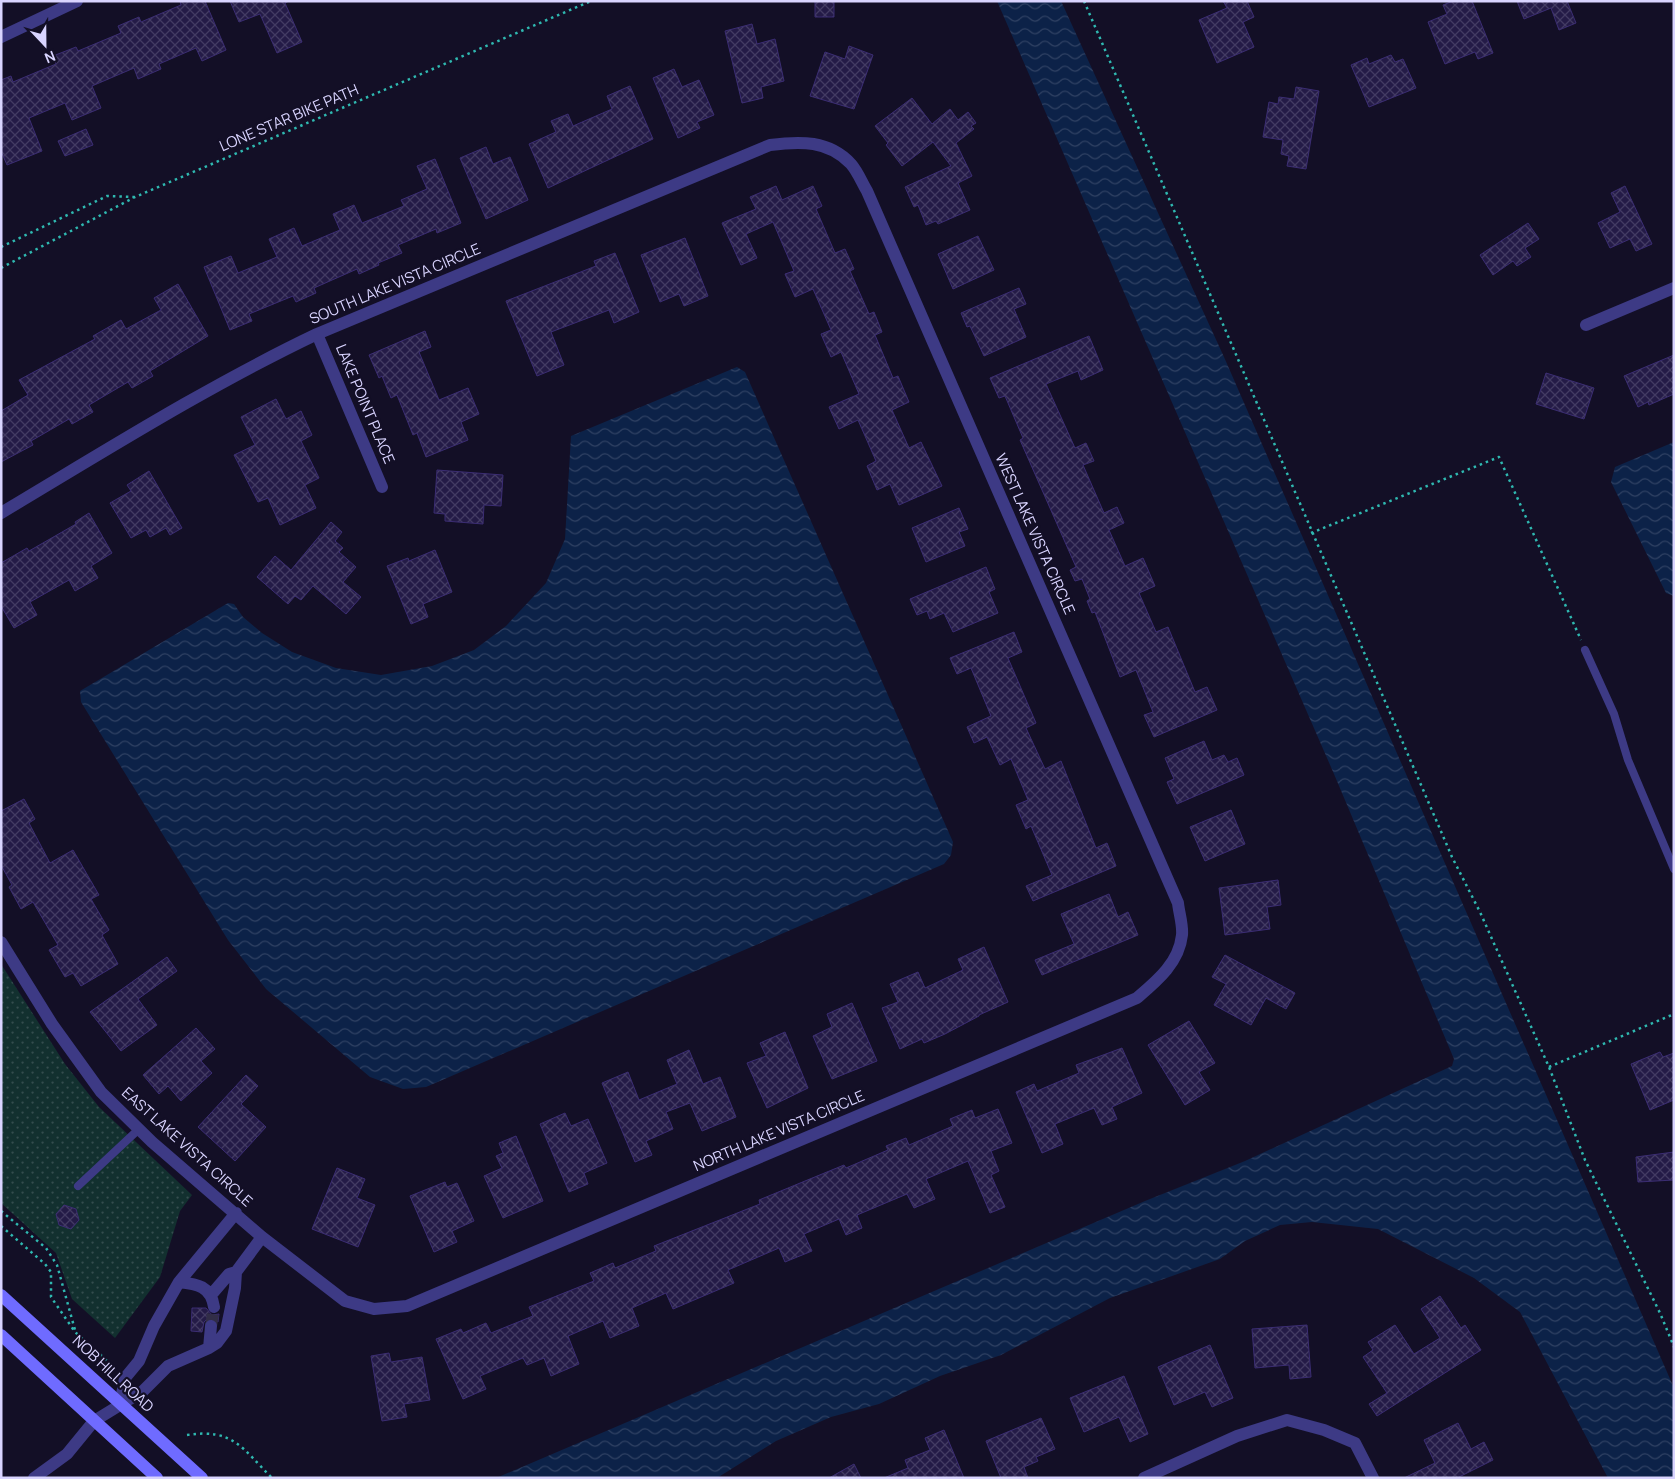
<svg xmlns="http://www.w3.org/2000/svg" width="1675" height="1479" viewBox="0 0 1675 1479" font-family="Manrope,sans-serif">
  <defs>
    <pattern id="park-dots" width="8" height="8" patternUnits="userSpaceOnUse" patternTransform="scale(1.25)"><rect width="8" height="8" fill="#12302f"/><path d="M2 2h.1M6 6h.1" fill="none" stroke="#344d4e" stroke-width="1.8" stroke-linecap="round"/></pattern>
    <pattern id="water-waves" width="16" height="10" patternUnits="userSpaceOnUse" patternTransform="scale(1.25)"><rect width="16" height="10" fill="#0c2248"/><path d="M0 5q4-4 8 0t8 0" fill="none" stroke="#2f4163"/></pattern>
    <pattern id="building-cross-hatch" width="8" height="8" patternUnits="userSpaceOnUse" patternTransform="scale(1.25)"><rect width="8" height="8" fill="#241b47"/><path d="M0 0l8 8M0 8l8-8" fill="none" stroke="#433b63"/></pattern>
  </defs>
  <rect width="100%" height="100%" fill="#130f26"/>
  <path fill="url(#park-dots)" d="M1,964L65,1064L99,1107L192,1195L180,1211L160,1277L115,1338L72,1299L56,1253L1,1203Z"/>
  <path fill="url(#water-waves)" d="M997,1H1061L1224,357L1674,1388V1478H1608L1520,1312L1474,1278L1378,1229L1312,1222L1280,1225L1245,1241L1220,1259L1110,1298L1001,1355L940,1376L879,1404L831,1417L776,1441L717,1478H496L1145,1201L1245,1161L1452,1066L1454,1059L1334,774Z
    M737,367L745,372L953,842L951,855L944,864L426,1087L403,1089L370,1077L266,989L228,940L81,702L80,691L228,603L234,604L243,617L262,633L292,652L336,668L381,675L432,666L474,650L506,626L546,583L565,539L571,436Z
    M1674,442V596L1666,593L1611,482L1615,467Z"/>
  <path fill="url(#building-cross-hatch)" stroke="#3b2d73" d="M180,1H205L226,50L202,61L196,48L159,64L161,69L138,79L134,68L92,86L101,108L72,120L65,103L29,118L42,151L7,165L1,151V80L11,76L13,82L56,64L53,56L76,47L78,51L121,33L118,26L139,17L141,22L181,5Z
    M230,1H289L285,3L302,42L277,53L260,14L239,22Z
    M815,1H834V17H815Z
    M1223,1H1247L1254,17L1243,22L1254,47L1217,63L1199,20L1227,8Z
    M1453,1H1472L1493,53L1478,59L1475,52L1445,64L1428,22L1447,14L1443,5Z
    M1517,1H1567L1576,23L1559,30L1551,8L1524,19Z
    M752,24L757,44L775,39L784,81L761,87L763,98L742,103L725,31Z
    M849,46L873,55L854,109L810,96L825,52L845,59Z
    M1391,55L1395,62L1403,59L1416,88L1369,107L1351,65L1367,58L1369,64Z
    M674,69L682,87L699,80L714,115L697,122L700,128L678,138L653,78Z
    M630,86L653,139L548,188L529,144L556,132L551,121L568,114L573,126L612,109L607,96Z
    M1296,87L1319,91L1306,169L1287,166L1289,156L1281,154L1283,140L1263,137L1269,102L1278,104L1279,97L1294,99Z
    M912,98L932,124L950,109L958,120L968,112L976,123L971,126L974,129L956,143L972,176L958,183L970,210L938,224L936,221L926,225L918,205L914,207L905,187L951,166L933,142L902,166L886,145L888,143L875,126Z
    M86,129L93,145L65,156L58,141Z
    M486,147L493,164L510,157L528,200L486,219L460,158Z
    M435,159L461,223L437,233L436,229L398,245L402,253L378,263L379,265L359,274L357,269L314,288L316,293L296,302L293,296L249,314L252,321L230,330L204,267L231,256L238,273L277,257L269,239L294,228L302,246L340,230L333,214L354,205L362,223L404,206L401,200L427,189L417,166Z
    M776,186L782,200L813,186L822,206L816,209L835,253L845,249L854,269L850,271L869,314L874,312L882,332L875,335L893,378L898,376L909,402L892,410L909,448L921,442L942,486L899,505L890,484L877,490L867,466L876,461L858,420L839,429L829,407L859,394L841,352L831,357L821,334L831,330L813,289L795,297L785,274L794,271L773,222L746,234L757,258L741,265L722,223L756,209L750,197Z
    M1625,186L1652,244L1636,251L1630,239L1610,248L1598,223L1620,212L1611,193Z
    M1528,223L1539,239L1525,248L1531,257L1517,266L1513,261L1493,275L1480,255Z
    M978,236L994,270L953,289L938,254Z
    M685,238L708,296L684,306L679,294L660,302L641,255Z
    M615,253L639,312L614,323L609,310L551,332L564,365L537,376L506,301L596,266L594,261Z
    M178,284L208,336L150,371L153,376L132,388L128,382L89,405L93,412L72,424L69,419L31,441L33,445L1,462V411L28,395L19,380L95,339L93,336L121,320L126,329L161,310L154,298Z
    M1019,288L1026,304L1014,309L1026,337L984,356L970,326L967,327L961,313Z
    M425,331L431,347L419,352L439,400L468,388L479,414L461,422L468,440L426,457L417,433L413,435L397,395L391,398L382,376L379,378L369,355Z
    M1089,336L1103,370L1081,380L1078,371L1046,384L1075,448L1086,443L1094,461L1083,465L1104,513L1117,507L1124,523L1109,530L1125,566L1143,558L1155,586L1139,593L1156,632L1168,627L1195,692L1207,687L1217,710L1154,737L1144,715L1153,712L1136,670L1120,677L1095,612L1092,613L1087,601L1090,599L1082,579L1075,581L1070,570L1076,567L1020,440L1023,438L1005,396L999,398L990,378Z
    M1674,355V394L1649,405L1648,402L1638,407L1624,376Z
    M1546,373L1594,388L1584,419L1536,404Z
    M276,399L286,419L301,411L312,435L301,441L319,478L305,485L316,508L280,525L268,498L258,502L234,455L255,445L241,417Z
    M437,470L503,475L501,506L484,505L483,524L445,521V514L434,513Z
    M149,471L182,528L170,535L166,528L150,537L146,530L131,538L110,503L131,491L127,485Z
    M959,508L968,529L959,532L965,546L926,562L912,528Z
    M89,513L112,553L91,566L98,578L75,591L69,580L30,602L37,615L14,628L1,606V563L27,548L29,551L76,524L75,522Z
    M331,522L342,532L335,541L343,548L339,552L356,567L343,582L361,597L346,614L313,586L301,600L295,596L288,604L257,577L275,556L291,570Z
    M435,550L452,592L423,604L428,617L411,624L387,566L408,558L409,561Z
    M986,567L995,589L989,592L998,613L953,632L944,613L930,619L927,611L917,615L910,599Z
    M1014,632L1022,652L1008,658L1036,723L1026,728L1045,769L1061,761L1096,848L1107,843L1116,866L1033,901L1026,886L1052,875L1031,826L1026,829L1016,805L1028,800L1011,759L1000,765L987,737L974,743L967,727L991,716L971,668L957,674L950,658Z
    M1204,741L1212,760L1224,755L1228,762L1237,758L1244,775L1177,804L1167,782L1174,779L1165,758Z
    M24,799L35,819L29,823L50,863L73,850L99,895L91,899L109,930L102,935L118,964L81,986L73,973L65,977L49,950L58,945L33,902L21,909L9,887L12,885L1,865V811Z
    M1231,810L1245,844L1205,861L1190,827Z
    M1278,880L1281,905L1267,907L1270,929L1225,935L1219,888Z
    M1109,894L1118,917L1128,912L1138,935L1042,975L1035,960L1074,944L1061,914Z
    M984,947L1008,1002L979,1015V1016L945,1034L924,1043L922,1039L900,1049L882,1008L898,1002L890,984L918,972L925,988L963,970L958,959Z
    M1225,955L1295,993L1286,1009L1266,998L1251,1025L1214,1005L1226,984L1212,977Z
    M167,957L177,971L138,999L157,1025L121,1051L90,1012Z
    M852,1003L877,1061L832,1079L813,1036L832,1027L827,1014Z
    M1189,1021L1215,1063L1199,1072L1210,1090L1185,1105L1148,1045Z
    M196,1028L215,1049L201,1061L212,1073L181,1101L168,1086L159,1094L143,1075Z
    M785,1032L808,1088L767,1108L747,1063L766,1056L760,1043Z
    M1122,1048L1142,1093L1112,1107L1117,1119L1102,1125L1094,1108L1055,1124L1063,1144L1042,1153L1016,1092L1034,1084L1037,1091L1079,1073L1076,1065Z
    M689,1050L703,1084L720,1077L736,1117L702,1131L690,1103L666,1112L673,1129L646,1141L652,1155L635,1162L602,1083L628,1072L639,1100L677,1084L667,1060Z
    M1660,1052L1663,1057L1674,1053V1100L1650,1110L1631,1064Z
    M246,1075L258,1086L241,1104L266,1127L235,1161L198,1127Z
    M998,1109L1012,1143L991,1151L999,1171L991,1175L1005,1207L990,1213L968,1161L926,1179L935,1199L914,1208L907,1194L857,1215L862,1228L846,1235L839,1219L804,1234L812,1251L785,1262L779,1248L728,1270L734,1283L673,1309L666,1293L632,1308L639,1326L610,1338L603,1321L568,1336L579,1364L551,1376L544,1358L527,1365L523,1358L480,1376L486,1389L463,1399L436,1339L461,1329L463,1333L486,1323L491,1333L533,1316L529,1307L594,1281L590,1273L613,1263L615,1268L656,1251L654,1246L760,1204L759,1200L805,1181L844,1165L846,1168L888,1150L886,1146L906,1138L909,1145L953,1126L950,1119L972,1110L975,1118Z
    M565,1113L571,1126L588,1119L607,1163L584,1173L588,1184L569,1192L540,1124Z
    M516,1136L543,1201L503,1218L484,1176L502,1168L496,1156L503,1153L499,1143Z
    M1674,1152V1180L1638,1182L1636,1157Z
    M337,1168L365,1179L357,1198L375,1205L358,1247L312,1229Z
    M445,1182L447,1187L457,1183L474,1221L452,1231L457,1242L434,1252L410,1196Z
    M64,1205L76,1209L79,1220L71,1229L59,1225L56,1214Z
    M1440,1296L1461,1328L1465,1325L1481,1350L1377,1416L1369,1404L1387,1393L1363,1357L1373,1350L1368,1342L1395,1325L1414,1354L1440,1338L1421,1309Z
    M192,1308H206L212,1315L219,1314L218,1322L212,1318H208L204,1322L202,1332L191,1331Z
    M1307,1325L1311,1377L1290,1379L1289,1365L1255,1368L1252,1329Z
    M1210,1345L1233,1398L1212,1407L1205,1392L1174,1405L1158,1367Z
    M389,1353L391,1362L422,1357L430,1400L404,1404L407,1417L382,1421L371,1356Z
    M1124,1376L1148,1434L1130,1442L1119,1417L1084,1432L1070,1398Z
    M1041,1418L1055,1449L1036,1457L1038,1461L1024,1467L1028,1478H1001L986,1441Z
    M1458,1423L1471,1449L1484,1442L1493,1460L1457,1478H1404L1435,1463L1424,1440Z
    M944,1430L964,1478H884L908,1468L905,1460L930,1450L925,1438Z
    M854,1464L861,1478H829Z"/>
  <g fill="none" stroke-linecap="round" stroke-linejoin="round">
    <path stroke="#312d47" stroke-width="12" stroke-dasharray="12 6" stroke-linecap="butt" d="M211,1326L214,1307"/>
    <path stroke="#2fb8b0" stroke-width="2.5" stroke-dasharray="2.5 4" stroke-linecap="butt" d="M1084,1L1452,857L1480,912L1549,1067L1585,1160L1660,1313L1674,1347
      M1,247L107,196L135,197
      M1,268L135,197L591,1
      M1311,533L1499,457L1581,640
      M1549,1067L1674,1014
      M1,1211L46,1248L57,1265L75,1330
      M1,1226L45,1264L51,1272V1297L75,1332L113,1366
      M187,1435C233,1428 242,1448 272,1478"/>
    <path stroke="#3d3a85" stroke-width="8" d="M1585,650L1614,714L1628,760L1674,869
      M78,1186L139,1129"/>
    <path stroke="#3d3a85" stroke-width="12" d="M1,37L77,1
      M1586,325L1674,288
      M317,334L382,487
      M1,513C105,451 208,386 317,334L770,145C800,141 829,140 851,164C858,172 862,183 867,191L1178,903C1179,913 1183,925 1182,935C1179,963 1157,981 1137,998L407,1306L374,1309L345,1301L262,1237L152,1142L101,1092L52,1024L1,942
      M179,1282C197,1284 211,1286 214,1307
      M211,1295L229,1274L236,1272
      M209,1348L211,1326
      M120,1405L125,1378L139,1361L154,1326L179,1282L236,1213
      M34,1478L67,1454L94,1421L143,1391L168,1366L209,1348L217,1343L226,1331L235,1288L236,1272L262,1237
      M1144,1478L1237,1436L1287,1420L1324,1430L1355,1443L1373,1478"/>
    <path stroke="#6f6bff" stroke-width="12" d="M1,1295L202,1478
      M1,1335L157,1478"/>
  </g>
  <g text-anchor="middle" stroke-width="4.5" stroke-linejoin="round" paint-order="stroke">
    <g font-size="15" fill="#d9d4ff" stroke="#130f26">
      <text transform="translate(289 118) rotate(-23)" y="5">LONE STAR BIKE PATH</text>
      <text transform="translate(395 284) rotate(-23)" y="5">SOUTH LAKE VISTA CIRCLE</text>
      <text transform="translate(365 404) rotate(67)" y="5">LAKE POINT PLACE</text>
      <text transform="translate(1035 534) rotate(66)" y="5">WEST LAKE VISTA CIRCLE</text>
      <text transform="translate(779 1131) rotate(-23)" y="5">NORTH LAKE VISTA CIRCLE</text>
      <text transform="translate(187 1147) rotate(42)" y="5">EAST LAKE VISTA CIRCLE</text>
      <text transform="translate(113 1374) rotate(43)" y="5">NOB HILL ROAD</text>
    </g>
  </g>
  <rect width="1675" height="1479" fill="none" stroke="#d9d4ff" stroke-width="5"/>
  <g transform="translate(45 45) rotate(158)" stroke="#130f26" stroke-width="4" paint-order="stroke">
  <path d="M0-4L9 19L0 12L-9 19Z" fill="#d9d4ff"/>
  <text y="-8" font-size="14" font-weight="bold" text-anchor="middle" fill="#d9d4ff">N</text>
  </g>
</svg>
